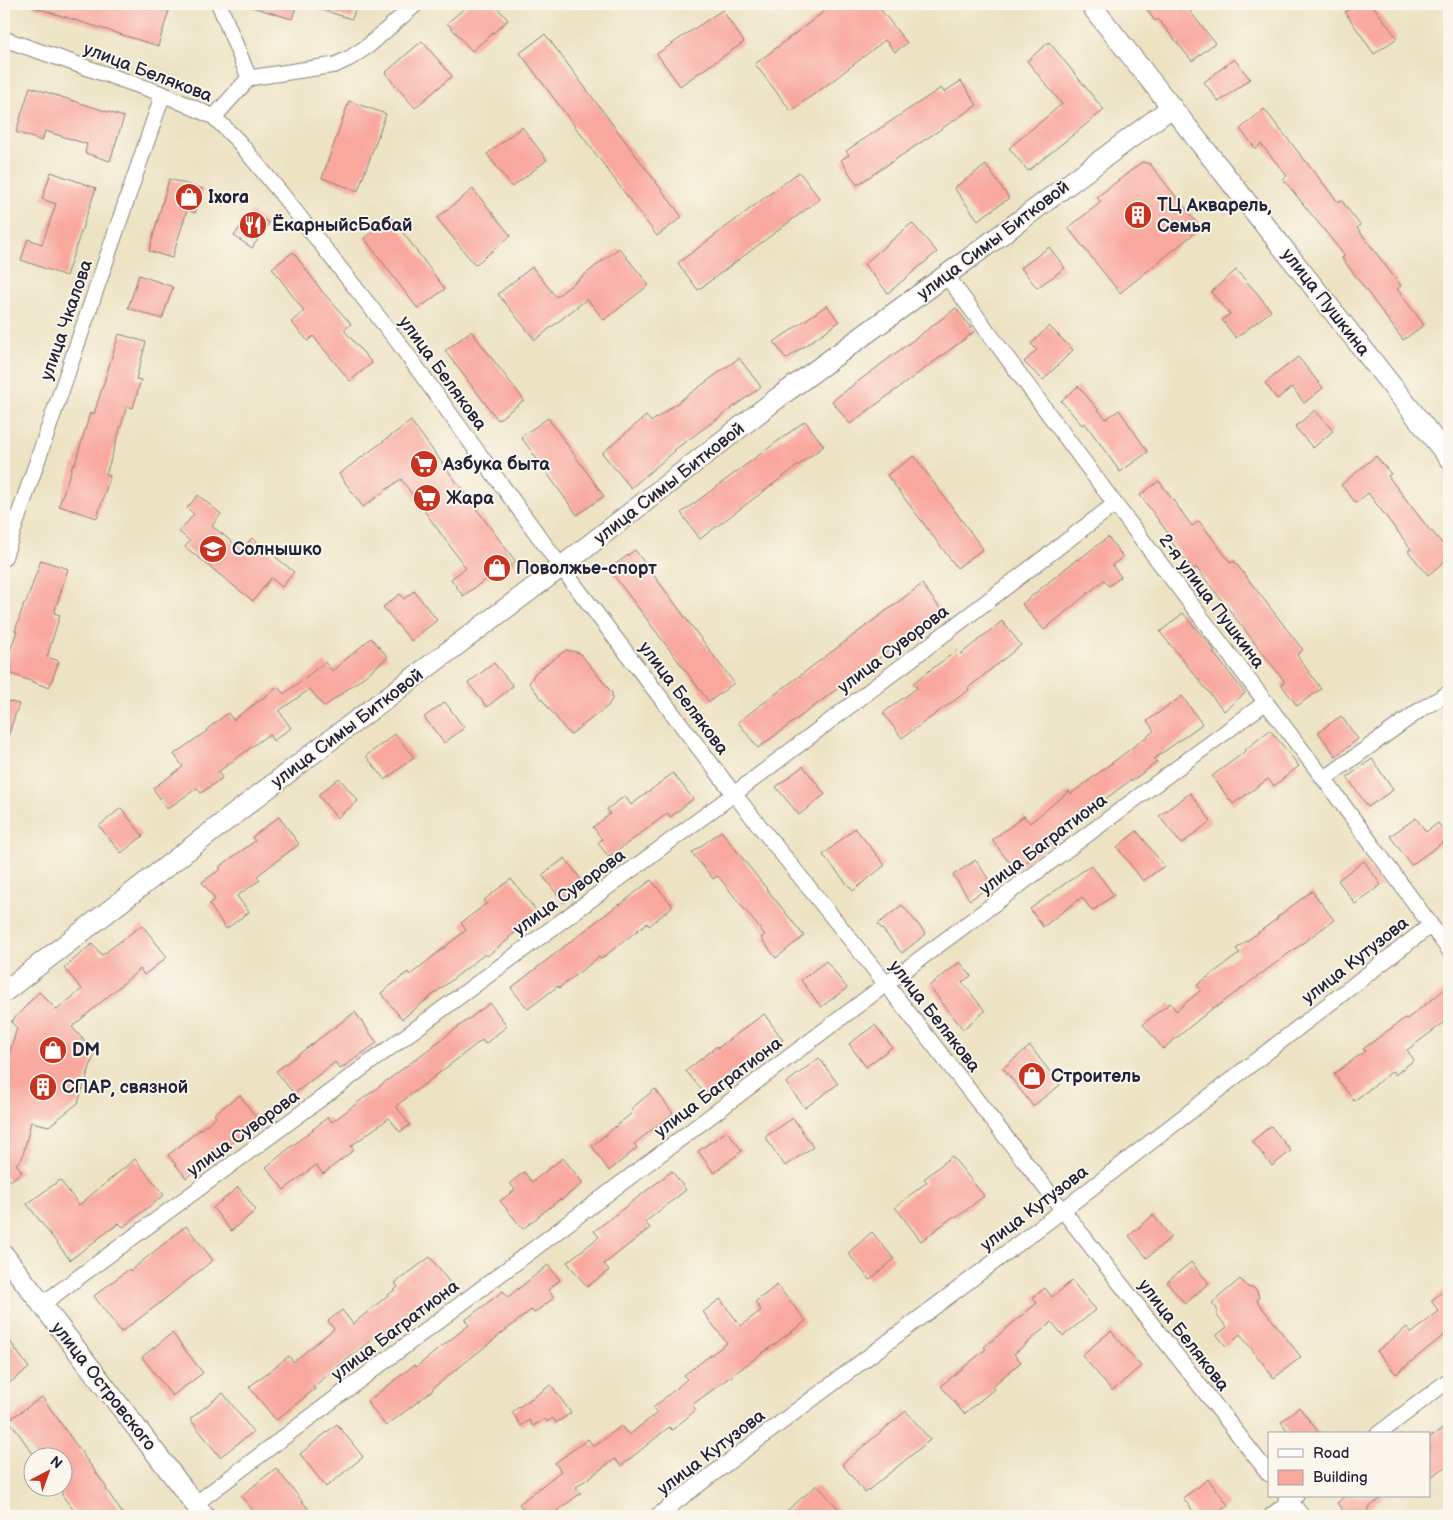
<svg xmlns="http://www.w3.org/2000/svg" width="1453" height="1520" viewBox="0 0 1453 1520" font-family="'Balsamiq Sans',sans-serif">
  <rect width="100%" height="100%" fill="#fbf7ec"/>
  <filter id="ink" filterUnits="userSpaceOnUse"><feTurbulence type="fractalNoise" baseFrequency=".02" numOctaves="2"/><feDisplacementMap in="SourceGraphic" scale="10" xChannelSelector="R" yChannelSelector="G"/><feConvolveMatrix kernelMatrix="1 2 1 2 8 2 1 2 1" color-interpolation-filters="sRGB"/></filter>
  <filter id="wash" filterUnits="userSpaceOnUse"><feTurbulence type="fractalNoise" baseFrequency=".0096" numOctaves="4" result="noise"/><feDisplacementMap in="SourceGraphic" scale="20" xChannelSelector="R" yChannelSelector="G"/><feGaussianBlur stdDeviation="1.12" result="paint"/><feColorMatrix in="noise" values="0 0 0 0 0 0 0 0 0 0 0 0 0 0 0 0 0 1.4 0 .05"/><feComposite in="paint" operator="in"/></filter>
  <g filter="url(#wash)">
    <rect width="100%" height="100%" fill="#ede3c3"/>
    <g id="blocks">
      <path fill="#f9a89e" d="M33,4H171L158,46L33,7Z
        M253,4H297L292,19L252,7Z
        M312,4H357L352,19L312,7Z
        M470,4H494L508,20L472,51L447,23Z
        M832,4H876L907,43L895,52L885,40L831,82L791,111L755,64L821,14V13Z
        M1143,4H1174L1179,10L1185,5L1215,43L1192,61L1158,19L1155,21Z
        M1357,4H1372L1397,38L1374,54L1345,12Z
        M722,10L744,42L680,86L657,54Z
        M545,34L682,217L657,236L520,53Z
        M422,41L452,76L415,108L385,73Z
        M1049,42L1104,110L1028,171L1009,148L1062,104L1027,61Z
        M1234,59L1250,79L1219,102L1204,82Z
        M961,81L977,105L857,185L841,160L849,155L846,151L941,88L944,92Z
        M30,87L124,117L110,161L85,153L87,144L45,131L42,141L16,132Z
        M349,101L386,114L358,191L322,178Z
        M1264,109L1338,202L1341,200L1360,225L1357,228L1401,286L1397,289L1424,325L1403,340L1342,258L1345,256L1283,179L1287,176L1261,144L1256,149L1240,129Z
        M522,127L547,160L512,187L487,154Z
        M1142,162L1150,164L1201,228L1120,293L1068,228L1101,202L1097,197Z
        M986,165L1009,198L978,220L954,188Z
        M51,172L96,188L66,276L21,260L28,239L42,244L56,204L42,199Z
        M799,172L820,199L698,290L678,263Z
        M169,179L203,189L195,213L187,210L172,258L149,251Z
        M473,189L511,236L475,265L437,218Z
        M251,211L269,223L252,248L234,236Z
        M392,218L445,289L418,309L364,238Z
        M912,223L937,252L888,293L864,264Z
        M1049,247L1065,268L1037,288L1021,268Z
        M619,248L649,285L604,320L587,299L535,340L498,294L532,267L556,297Z
        M293,252L321,290L351,324L344,330L372,363L350,381L313,336L308,341L291,322L304,311L272,268Z
        M1236,270L1257,293L1271,311L1236,338L1222,320L1230,314L1211,292Z
        M139,275L173,287L162,319L128,308Z
        M827,305L839,322L786,359L774,342Z
        M956,308L974,332L850,424L832,401Z
        M1049,326L1073,350L1043,380L1024,362L1037,350L1031,344Z
        M471,331L524,400L498,420L445,351Z
        M119,334L146,342L136,379L141,380L133,408L127,406L106,475L110,476L97,518L59,506L73,464H75L90,413L94,414Z
        M1298,357L1323,388L1304,403L1292,387L1277,399L1265,383Z
        M739,358L761,387L674,450L675,451L631,488L602,453L646,416L651,422Z
        M1078,386L1106,419L1119,410L1148,452L1120,472L1085,423L1082,425L1061,401Z
        M1315,410L1333,431L1313,448L1295,427Z
        M548,418L604,496L577,515L521,437Z
        M411,421L516,562L505,570L503,567L463,596L451,579L466,568L401,479L363,507L339,474Z
        M805,421L824,446L700,539L681,513Z
        M914,456L983,549L957,568L887,475Z
        M1376,456L1391,474L1388,476L1431,532L1432,531L1449,552V558L1428,575L1408,551L1411,549L1368,493L1356,503L1341,485Z
        M1159,481L1192,526L1199,521L1231,563L1234,561L1303,650L1297,655L1321,689L1297,706L1281,684L1285,682L1196,567L1193,570L1171,541L1173,540L1140,495Z
        M198,495L221,514L212,526L242,550L252,538L294,572L282,587L271,578L253,601L185,547L190,541L179,532L194,514L187,508Z
        M1108,537L1123,557L1112,565L1121,577L1109,586L1104,580L1044,630L1022,604L1077,559L1078,560Z
        M635,550L734,683L709,702L609,569Z
        M41,560L68,569L54,613L60,615L47,657L59,661L49,688L4,671V668L17,631H15L24,603H26Z
        M922,584L942,611L758,748L738,722Z
        M414,591L437,620L411,641L383,607L400,594L404,599Z
        M1183,613L1215,651L1213,652L1245,693L1224,711L1160,632Z
        M1002,621L1021,645L968,688L969,690L902,738L883,713L917,688L913,683L957,650L961,654Z
        M371,638L388,657L365,676L324,707L310,689L279,711L291,728L273,741L269,734L218,772L222,778L201,793L197,788L167,809L153,788L183,767L174,754L207,731L206,730L228,713L233,720L278,687L284,694L325,662L332,671Z
        M566,650L580,653L612,693V699L608,706L570,735L529,683L535,673Z
        M494,663L513,686L487,707L468,683Z
        M1182,696L1202,724L1154,759L1157,762L1132,781L1131,780L1086,813L1087,814L1048,846L1015,870L992,840L1024,816L1030,823L1069,791L1071,794L1154,731L1147,721Z
        M4,700L19,704L6,741H4Z
        M445,702L464,728L444,743L424,717Z
        M1341,716L1358,739L1336,756L1318,732Z
        M1270,730L1299,766L1274,786L1268,779L1233,804L1212,776L1246,751L1245,750Z
        M395,734L414,757L385,780L366,756Z
        M1372,759L1393,790L1368,807L1347,777Z
        M803,766L825,794L799,815L776,787Z
        M673,773L693,799L670,817L668,813L609,857L598,843L602,839L593,827L610,814L607,809L625,796L631,805Z
        M339,778L358,801L337,818L318,795Z
        M1190,793L1211,821L1181,844L1159,816Z
        M121,808L143,836L121,853L99,826Z
        M279,817L299,844L257,876L260,880L237,896L249,912L226,929L209,904L215,899L202,882L221,869L219,867L255,841L252,837Z
        M1416,818L1426,832L1438,823L1449,838L1411,865L1390,836Z
        M855,828L885,865L853,891L823,855Z
        M721,831L804,936L776,958L761,938L765,935L718,876L713,879L692,853Z
        M1137,831L1164,866L1143,881L1117,847Z
        M565,858L586,886L564,903L542,875Z
        M976,860L992,885L970,900L953,875Z
        M1364,861L1381,885L1355,904L1338,880Z
        M1091,865L1114,895L1092,911L1082,897L1043,927L1030,909Z
        M511,879L539,914L508,938L509,939L487,956L485,954L402,1019L381,993L408,972L410,975L466,930L461,923L487,903L484,900Z
        M651,880L673,906L649,926L647,923L601,959L599,957L559,988L558,986L528,1009L511,988L619,904L620,905Z
        M1312,891L1334,920L1215,1008L1214,1007L1163,1049L1143,1024L1170,1003L1176,1011L1201,990L1197,985L1240,953L1236,949L1278,918L1277,917Z
        M902,905L926,934L902,953L878,924Z
        M142,925L167,957L144,975L140,969L72,1027L95,1052L78,1103L49,1126L31,1122L22,1159L16,1164L22,1172L10,1181L4,1174V1071L17,1028L11,1022L39,992L57,1010L82,989L64,968L92,944L102,955Z
        M826,961L847,988L821,1007L801,980Z
        M960,962L971,976L962,982L985,1011L963,1029L929,986Z
        M1449,986V1019L1407,1050L1414,1060L1395,1075L1393,1071L1354,1101L1334,1074L1365,1051L1363,1049L1405,1018L1407,1019Z
        M490,1003L507,1026L485,1044L482,1040L396,1106L410,1125L400,1132L389,1118L351,1146L354,1150L323,1174L316,1165L284,1190L266,1167L328,1117L332,1122Z
        M355,1012L377,1043L340,1069L335,1062L294,1094L276,1071Z
        M764,1014L783,1040L755,1061L752,1057L705,1094L686,1071L717,1046L718,1048Z
        M875,1025L892,1047L866,1067L849,1044Z
        M1030,1046L1060,1085L1033,1106L1003,1068Z
        M819,1058L838,1084L805,1108L786,1083Z
        M655,1089L673,1113L634,1144L637,1148L609,1171L592,1146L633,1112L631,1109Z
        M240,1095L259,1122L186,1178L168,1155L216,1117L214,1114Z
        M793,1118L813,1147L785,1166L765,1137Z
        M1271,1126L1291,1151L1272,1166L1252,1141Z
        M727,1131L742,1151L714,1173L698,1151Z
        M952,1156L984,1196L956,1218L954,1216L921,1241L895,1207L927,1182L924,1179Z
        M563,1158L583,1183L561,1200L560,1199L523,1229L500,1201L515,1190L510,1183L524,1172L532,1182Z
        M135,1159L164,1195L123,1227L119,1223L70,1260L27,1204L60,1180L79,1205Z
        M672,1171L686,1190L645,1222L650,1228L604,1264L609,1270L587,1287L567,1262L599,1237L594,1231Z
        M238,1187L256,1210L231,1231L213,1208Z
        M1153,1215L1171,1237L1147,1258L1129,1236Z
        M186,1226L213,1260L156,1306L121,1332L94,1296L129,1269L130,1271Z
        M872,1232L894,1259L870,1280L848,1253Z
        M430,1257L453,1287L417,1314L416,1312L387,1337L382,1331L313,1387L315,1389L276,1420L249,1387L289,1356L293,1362L334,1329L328,1321L342,1310L353,1324L398,1287L395,1283Z
        M1191,1262L1209,1283L1185,1304L1167,1282Z
        M548,1265L560,1280L548,1290L554,1298L534,1313L531,1310L432,1389L433,1390L386,1426L367,1402L414,1365L416,1367L469,1325L465,1320L503,1291L508,1297Z
        M1240,1279L1249,1288L1252,1287L1257,1291L1259,1297L1257,1301L1301,1357L1274,1378L1240,1334L1226,1346L1217,1335L1227,1327L1217,1316V1309L1212,1303Z
        M1072,1281L1096,1310L1063,1336L1052,1322L1014,1354L1021,1362L992,1386L994,1389L964,1414L941,1386L986,1349L984,1347L1037,1303L1033,1297L1045,1288L1052,1297Z
        M777,1285L806,1321L692,1405L696,1410L672,1430L669,1427L621,1466L615,1459L576,1487L581,1493L550,1516H529L519,1504L561,1471L555,1463L588,1439L594,1447L621,1426L629,1435L657,1413L653,1408L687,1379L684,1375L727,1343L703,1312L720,1299L741,1326L761,1310L755,1302Z
        M1449,1286V1331L1396,1374L1377,1351L1407,1327L1412,1333L1439,1311L1431,1301Z
        M1111,1331L1141,1366L1112,1391L1082,1355Z
        M4,1333L29,1368L4,1387Z
        M172,1333L203,1373L172,1396L142,1357Z
        M551,1385L571,1413L556,1423L553,1418L547,1422L545,1419L533,1426L529,1420L521,1426L512,1412Z
        M223,1393L253,1432L220,1457L190,1419Z
        M42,1397L107,1488L106,1489L124,1516H78L62,1495V1458H36L9,1420Z
        M1299,1407L1320,1434H1290L1281,1422Z
        M906,1411L930,1440L865,1493L842,1464Z
        M337,1424L363,1457L326,1487L300,1454Z
        M1449,1424V1465L1429,1478V1438Z
        M276,1468L314,1516H257L241,1496Z
        M1208,1479L1228,1505L1214,1516H1197L1183,1498Z
        M817,1485L845,1516H781Z
        M1345,1496H1383L1367,1509L1373,1516H1347L1337,1503Z"/>
    </g>
  </g>
  <g filter="url(#ink)">
    <use href="#blocks" fill-opacity="0" stroke="#88827f" stroke-width="1"/>
    <g fill="none" stroke-linecap="round" stroke-linejoin="round">
      <defs>
        <path id="minor" d="M4,39L163,94L214,117L238,141L280,192L398,342L561,567L734,794L886,984L1269,1474
          M249,78L335,65L350,58L368,46L416,4
          M214,117L249,78L219,4
          M946,275L1115,504L1324,779L1449,950
          M4,558L163,94
          M1324,779L1420,710L1449,693
          M41,1305L734,794L1115,504
          M1378,1434L1449,1380
          M1286,1496L1302,1516
          M195,1504L886,984L1266,702
          M657,1516L1063,1210L1431,925
          M1271,1516L1296,1496"/>
        <path id="tertiary" d="M1090,4L1449,458
          M4,992L329,741L561,567L779,397L967,260L1172,107
          M4,1255L204,1516"/>
      </defs>
      <use href="#minor" stroke="#88827f" stroke-width="17"/>
      <use href="#tertiary" stroke="#88827f" stroke-width="22"/>
      <use href="#minor" stroke="#fff" stroke-width="15"/>
      <use href="#tertiary" stroke="#fff" stroke-width="20"/>
    </g>
  </g>
  <defs>
    <symbol id="shop-disc" viewBox="-11 -11 22 22"><circle r="9.5" fill="#c8321e" stroke="#fbf7ec"/><path d="M-5-2.5h2.3a2.7 3.5 0 0 1 5.4 0H5L5.5 6h-11ZM-1.5-2.5h3a1.5 2.3 0 0 0-3 0Z" fill="#fff"/></symbol>
    <symbol id="building-disc" viewBox="-11 -11 22 22"><circle r="9.5" fill="#c8321e" stroke="#fbf7ec"/><path d="M-4-6H4V6H1V3H-1V6H-4ZM-2.5-4.3h1.7v1.8h-1.7ZM.8-4.3h1.7v1.8H.8ZM-2.5-1h1.7V.8h-1.7ZM.8-1h1.7V.8H.8Z" fill="#fff"/></symbol>
    <symbol id="restaurant-disc" viewBox="-11 -11 22 22"><circle r="9.5" fill="#c8321e" stroke="#fbf7ec"/><path d="M-5-6h1v4h1v-4h1v4h1v-4h1v5L-1.5 .5V6h-2V.5L-5-1ZM5-6V6H3V1.5H1.5Q1.5-4 5-6Z" fill="#fff"/></symbol>
    <symbol id="supermarket-disc" viewBox="-11 -11 22 22"><circle r="9.5" fill="#c8321e" stroke="#fbf7ec"/><path d="M-6-5.5h2.5l.6 2H6L4.5 2H-2.5L-4.4-4H-6ZM-1.5 3.2a1.3 1.3 0 1 0 .1 0ZM3 3.2a1.3 1.3 0 1 0 .1 0Z" fill="#fff"/></symbol>
    <symbol id="school-disc" viewBox="-11 -11 22 22"><circle r="9.5" fill="#c8321e" stroke="#fbf7ec"/><path d="M0-5L7-2L0 1L-7-2ZM-4 1L0 2.5L4 1V4Q0 6-4 4Z" fill="#fff"/></symbol>
  </defs>
  <g fill-rule="evenodd">
    <use href="#shop-disc" x="173" y="181" width="32" height="32"/>
    <use href="#building-disc" x="1122" y="199" width="32" height="32"/>
    <use href="#restaurant-disc" x="237" y="209" width="32" height="32"/>
    <use href="#supermarket-disc" x="408" y="448" width="32" height="32"/>
    <use href="#supermarket-disc" x="411" y="482" width="32" height="32"/>
    <use href="#school-disc" x="197" y="533" width="32" height="32"/>
    <use href="#shop-disc" x="481" y="552" width="32" height="32"/>
    <use href="#shop-disc" x="37" y="1034" width="32" height="32"/>
    <use href="#shop-disc" x="1016" y="1060" width="32" height="32"/>
    <use href="#building-disc" x="27" y="1071" width="32" height="32"/>
  </g>
  <g text-anchor="middle" stroke-width="4" stroke-linejoin="round" paint-order="stroke">
    <g font-size="18" fill="#22223b" stroke="#fbf7ec">
      <text transform="translate(148 72) rotate(21)" y="6">улица Белякова</text>
      <text transform="translate(993 240) rotate(-37)" y="6">улица Симы Битковой</text>
      <text transform="translate(1326 302) rotate(52)" y="6">улица Пушкина</text>
      <text transform="translate(66 320) rotate(-71)" y="6">улица Чкалова</text>
      <text transform="translate(443 373) rotate(54)" y="6">улица Белякова</text>
      <text transform="translate(669 483) rotate(-38)" y="6">улица Симы Битковой</text>
      <text transform="translate(1212 601) rotate(53)" y="6">2-я улица Пушкина</text>
      <text transform="translate(893 649) rotate(-37)" y="6">улица Суворова</text>
      <text transform="translate(684 698) rotate(53)" y="6">улица Белякова</text>
      <text transform="translate(347 728) rotate(-37)" y="6">улица Симы Битковой</text>
      <text transform="translate(1043 844) rotate(-37)" y="6">улица Багратиона</text>
      <text transform="translate(569 892) rotate(-36)" y="6">улица Суворова</text>
      <text transform="translate(1355 960) rotate(-38)" y="6">улица Кутузова</text>
      <text transform="translate(935 1016) rotate(52)" y="6">улица Белякова</text>
      <text transform="translate(718 1087) rotate(-37)" y="6">улица Багратиона</text>
      <text transform="translate(243 1133) rotate(-36)" y="6">улица Суворова</text>
      <text transform="translate(1034 1208) rotate(-37)" y="6">улица Кутузова</text>
      <text transform="translate(395 1330) rotate(-37)" y="6">улица Багратиона</text>
      <text transform="translate(1184 1335) rotate(52)" y="6">улица Белякова</text>
      <text transform="translate(104 1386) rotate(52)" y="6">улица Островского</text>
      <text transform="translate(711 1452) rotate(-37)" y="6">улица Кутузова</text>
    </g>
    <g font-size="18" font-weight="bold" fill="#22223b" stroke="#fbf7ec" text-anchor="start">
      <text x="208" y="203">Ixora</text>
      <text x="1157" y="211">ТЦ Акварель,<tspan x="1157" dy="21">Семья</tspan></text>
      <text x="272" y="231">ЁкарныйсБабай</text>
      <text x="443" y="470">Азбука быта</text>
      <text x="446" y="504">Жара</text>
      <text x="232" y="555">Солнышко</text>
      <text x="516" y="574">Поволжье-спорт</text>
      <text x="72" y="1056">DM</text>
      <text x="1051" y="1082">Строитель</text>
      <text x="62" y="1093">СПАР, связной</text>
    </g>
  </g>
  <rect width="1453" height="1520" fill="none" stroke="#fbf7ec" stroke-width="20"/>
  <rect x="1268" y="1432" width="162" height="65" fill="#fbf7ec" stroke="#a4a2a5"/>
  <rect x="1278" y="1449" width="25" height="8" fill="#ffffff" stroke="#a4a2a5"/>
  <text x="1313" y="1458" font-size="15" fill="#22223b">Road</text>
  <rect x="1278" y="1470" width="25" height="15" fill="#f9a89e" stroke="#a4a2a5"/>
  <text x="1313" y="1482" font-size="15" fill="#22223b">Building</text>
  <g transform="translate(48 1472) rotate(41)"><circle r="24" fill="#fbf7ec" stroke="#a4a2a5"/>
  <path d="M0-4L9 19L0 12L-9 19Z" fill="#c8321e"/>
  <text y="-8" font-size="14" font-weight="bold" text-anchor="middle" fill="#22223b">N</text>
  </g>
</svg>
